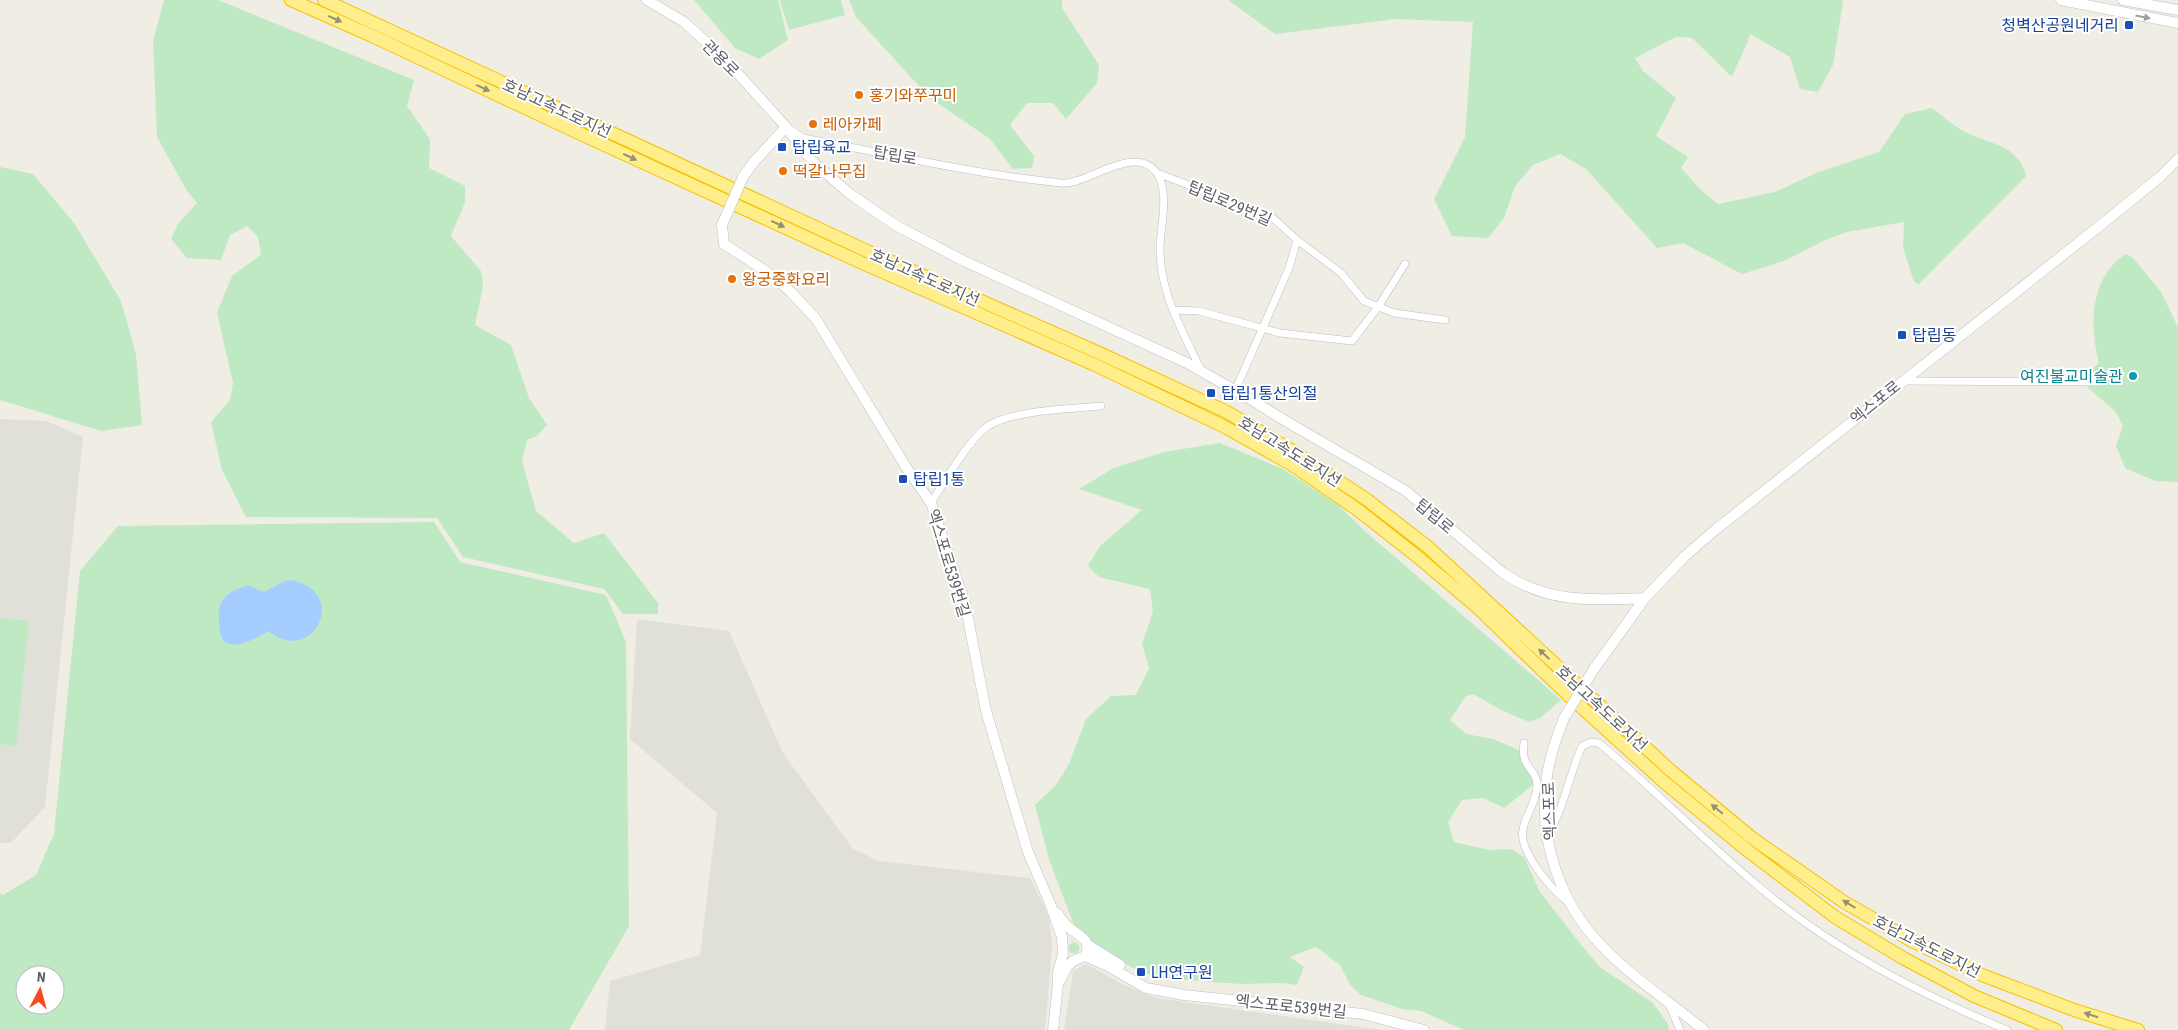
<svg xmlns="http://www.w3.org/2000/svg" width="2178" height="1030" viewBox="0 0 2178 1030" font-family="'Roboto Condensed','Noto Sans KR',sans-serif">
  <rect width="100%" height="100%" fill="#f0eee4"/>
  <path fill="#e0e0d8" d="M0,419L46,421L83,437L45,807L11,843H0Z
    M637,619L729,631L783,753L853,849L879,861L1030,878L1049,916L1052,945L1045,1030H605L610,981L700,955L717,813L630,739Z
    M1086,964L1124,985L1156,998L1382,1030H1064L1073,971Z"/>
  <path fill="#bee9c3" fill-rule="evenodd" d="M164,0H218L414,80L407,106L430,139L429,168L465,186V202L451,236L481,271L483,286L475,325L511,345L529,398L547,425L537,436L527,440L522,461L536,511L574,543L604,533L658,603V614H623L604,589L463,557L437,518L246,517L222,470L211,422L230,400L233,383L217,313L232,276L261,255L258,237L247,226L230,235L221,260L187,258L171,239L178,224L197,203L187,191L157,137L153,41Z
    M694,0H778L788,40L759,59L735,48Z
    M780,0H841L845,15L789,30Z
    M849,0H1062V8L1099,65L1097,83L1066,119L1053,103H1027L1010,125L1034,156L1032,168L1013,169L990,139L929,97L856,17Z
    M1228,0H1841L1843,2L1833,65L1818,92L1800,89L1790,57L1750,34L1747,43L1732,77L1692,38L1676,37L1635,58L1643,71L1676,98L1656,136L1688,157L1681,168L1700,189L1718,204L1775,192L1816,173L1879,152L1905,114L1932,108C1942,115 1952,125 1963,131C1989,145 2018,143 2026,176L1918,285L1913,279L1903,247L1904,222L1847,232L1823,241L1784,261L1742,274L1683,243L1657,248L1586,169L1560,154L1533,165L1515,186L1504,218L1488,238L1452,236L1434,199L1465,137L1473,22L1395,19L1275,34Z
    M0,167L33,174L74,223L121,301L136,354L142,425L101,431L0,400Z
    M2126,254L2133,258L2161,292L2178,327V482L2155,481L2125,468L2116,446L2123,426L2115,411L2086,386V375L2099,363C2089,326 2090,276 2126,254Z
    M1220,443L1283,469L1338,505L1366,532L1561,700L1540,718L1529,722L1501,710L1473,694L1466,696L1450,720L1466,734L1493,739L1523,752L1534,784L1504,808L1483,798L1462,800L1448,822L1454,842L1489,850L1512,849L1524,857L1540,892L1582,946L1600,967L1653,1003L1668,1024L1669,1030H1464L1421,1011L1402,1009L1361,995L1350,985L1340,965L1316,947L1290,957L1304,967L1297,985L1283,983L1241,984L1158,978L1135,969L1094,946L1089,937L1075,928L1049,859L1035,805L1056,785L1069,764L1086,719L1111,696L1136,695L1149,668L1142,643L1153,612L1150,589L1099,577L1088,566L1100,546L1142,510L1079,489L1114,468L1164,452Z
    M434,522L460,562L606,595L626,642L629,926L569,1030H0V893L3,895L36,875L54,834L80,571L118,526ZM25,975H55V1005H25Z
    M0,618L29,621L16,746L0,744Z
    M1068.5 948a5.5 5.5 0 1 1 11 0a5.5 5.5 0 1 1-11 0Z"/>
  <path fill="#a5ceff" d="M292,580C352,594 310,667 269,631C258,637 228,655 221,636C219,631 220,625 219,620C218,611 219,603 226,596C231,591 241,588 247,585L264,592L285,581Z"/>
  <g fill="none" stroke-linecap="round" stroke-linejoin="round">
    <defs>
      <path id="street" d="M791,130L803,138C889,154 974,174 1061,183C1086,186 1135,143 1156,172C1170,190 1161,224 1160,246C1159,292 1182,330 1201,370
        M1157,173L1272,217L1297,240L1341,273L1364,301L1394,313L1445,320
        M1173,310L1199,311L1280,333L1352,341L1378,307L1405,264
        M1904,381L2102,382
        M1235,391L1289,268L1297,240
        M931,503C943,484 970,438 988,426C1014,410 1070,409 1101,406
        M1524,743C1520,769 1537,768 1537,785C1537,801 1526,814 1523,829C1518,851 1551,889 1568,902
        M1548,835C1564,808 1569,776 1582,746L1591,742L1599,743C1654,789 1703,840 1758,886C1832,949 1918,993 2007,1030
        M1669,1004L1680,1030"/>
      <path id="secondary" d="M647,0L684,22L723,57L786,127L813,162L850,194L897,226L964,261L1187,363L1255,402L1284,420L1406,491L1503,573C1549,604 1592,600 1645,598
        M2061,0L2178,23
        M2123,0L2178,10
        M743,177L753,163L786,127
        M722,225L724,244L767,272L790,291L816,319L906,467L931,503L965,603L986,711L1028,852L1051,906L1062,937L1063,954L1058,972V984L1053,1030
        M1594,669L1645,598L1685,556L1715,530L2102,224L2160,177L2178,159
        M1564,718C1556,739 1548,761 1546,784C1539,841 1561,904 1601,945C1631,977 1670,1002 1704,1030
        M1057,913C1060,917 1063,922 1067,926C1077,935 1094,940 1085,956L1073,961L1067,967L1060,981
        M1088,945L1120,965
        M1085,956L1108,966L1146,988L1184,995L1363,1014L1424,1030"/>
      <path id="highway" d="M291,0L368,34L585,136L860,262L1093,364L1223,426L1291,464L1358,510L1419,558L1478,608L1568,695L1664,782L1747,850L1835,917L1903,958L1974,996L2056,1030
        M324,0L865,250L1097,352L1227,412L1296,453L1366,499L1428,547L1670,770L1752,838L1844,902L1912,941L1982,975L2074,1010L2138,1030"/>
    </defs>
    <use href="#street" stroke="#bcbdc4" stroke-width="8"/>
    <use href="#secondary" stroke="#bcbfc6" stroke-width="11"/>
    <use href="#highway" stroke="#f4c200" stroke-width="14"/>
    <use href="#street" stroke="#fff" stroke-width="7"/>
    <use href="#secondary" stroke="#fff" stroke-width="10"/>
    <use href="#highway" stroke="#ffee8c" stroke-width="12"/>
    <defs>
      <path id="secondary-bridge" d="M722,225L743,177
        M1564,718L1594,669"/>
    </defs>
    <use href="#secondary-bridge" stroke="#bcbfc6" stroke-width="11" stroke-linecap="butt"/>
    <use href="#secondary-bridge" stroke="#fff" stroke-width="10"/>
  </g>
  <defs><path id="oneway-solid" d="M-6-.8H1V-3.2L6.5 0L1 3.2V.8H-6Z" transform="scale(1.25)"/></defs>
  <use fill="#9d9fa3" href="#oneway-solid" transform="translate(2143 17) rotate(11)"/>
  <g fill="#959173">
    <use href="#oneway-solid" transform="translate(335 19) rotate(24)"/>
    <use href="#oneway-solid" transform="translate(483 88) rotate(25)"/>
    <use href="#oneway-solid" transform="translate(630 157) rotate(25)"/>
    <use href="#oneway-solid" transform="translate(778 224) rotate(25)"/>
    <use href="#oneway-solid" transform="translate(1544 654) rotate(-137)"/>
    <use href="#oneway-solid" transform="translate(1717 809) rotate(-141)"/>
    <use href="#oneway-solid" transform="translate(1849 904) rotate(-149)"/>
    <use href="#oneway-solid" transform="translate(2091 1015) rotate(-162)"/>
  </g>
  <g fill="#1a4fb4" stroke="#fff" stroke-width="2">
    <rect x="2124" y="20" width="10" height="10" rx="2.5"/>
    <rect x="777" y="142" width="10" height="10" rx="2.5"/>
    <rect x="1897" y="330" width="10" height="10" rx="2.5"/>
    <rect x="1206" y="388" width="10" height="10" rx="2.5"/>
    <rect x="898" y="474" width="10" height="10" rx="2.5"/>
    <rect x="1136" y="967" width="10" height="10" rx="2.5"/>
  </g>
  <g fill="#e8710a" stroke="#fff" stroke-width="2">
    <circle cx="859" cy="95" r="5"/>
    <circle cx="813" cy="124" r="5"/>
    <circle cx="783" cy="171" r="5"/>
    <circle cx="732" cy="279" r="5"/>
  </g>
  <circle fill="#0f9aa8" stroke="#fff" stroke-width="2" cx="2133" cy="376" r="5"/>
  <g text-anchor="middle" stroke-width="4" stroke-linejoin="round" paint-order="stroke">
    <g font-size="16" fill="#164399" stroke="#fff" text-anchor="start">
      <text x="2119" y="31" text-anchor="end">청벽산공원네거리</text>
      <text x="792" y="153">탑립육교</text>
      <text x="1912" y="341">탑립동</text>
      <text x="1221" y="399">탑립1통산의절</text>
      <text x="913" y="485">탑립1통</text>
      <text x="1151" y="978">LH연구원</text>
    </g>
    <g font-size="16" fill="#5c5f66" stroke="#fff">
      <text transform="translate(721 58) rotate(45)" y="6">관용로</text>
      <text transform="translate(557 108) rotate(25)" y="6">호남고속도로지선</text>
      <text transform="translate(895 155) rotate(10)" y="6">탑립로</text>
      <text transform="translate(1230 203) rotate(23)" y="6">탑립로29번길</text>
      <text transform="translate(925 277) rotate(24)" y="6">호남고속도로지선</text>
      <text transform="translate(1875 402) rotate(-39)" y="6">엑스포로</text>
      <text transform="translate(1290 451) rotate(32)" y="6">호남고속도로지선</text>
      <text transform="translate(1435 516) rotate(40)" y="6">탑립로</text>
      <text transform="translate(949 563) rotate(73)" y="6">엑스포로539번길</text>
      <text transform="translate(1602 708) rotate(43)" y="6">호남고속도로지선</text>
      <text transform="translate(1549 811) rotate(-92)" y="6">엑스포로</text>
      <text transform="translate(1927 946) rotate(27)" y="6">호남고속도로지선</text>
      <text transform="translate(1291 1006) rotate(6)" y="6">엑스포로539번길</text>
    </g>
    <g font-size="16" fill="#c56008" stroke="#fff" text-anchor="start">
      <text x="869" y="101">홍기와쭈꾸미</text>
      <text x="823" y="130">레아카페</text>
      <text x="793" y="177">떡갈나무집</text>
      <text x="742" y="285">왕궁중화요리</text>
    </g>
    <g font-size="16" fill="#0d838f" stroke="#fff" text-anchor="end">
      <text x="2123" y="382">여진불교미술관</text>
    </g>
  </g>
  <g transform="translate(40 990) rotate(6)"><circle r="24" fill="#ffffff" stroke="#bebfc2"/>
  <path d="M0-4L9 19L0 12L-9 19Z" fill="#f84a22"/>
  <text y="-8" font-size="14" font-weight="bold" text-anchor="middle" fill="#5c5f66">N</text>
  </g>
</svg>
